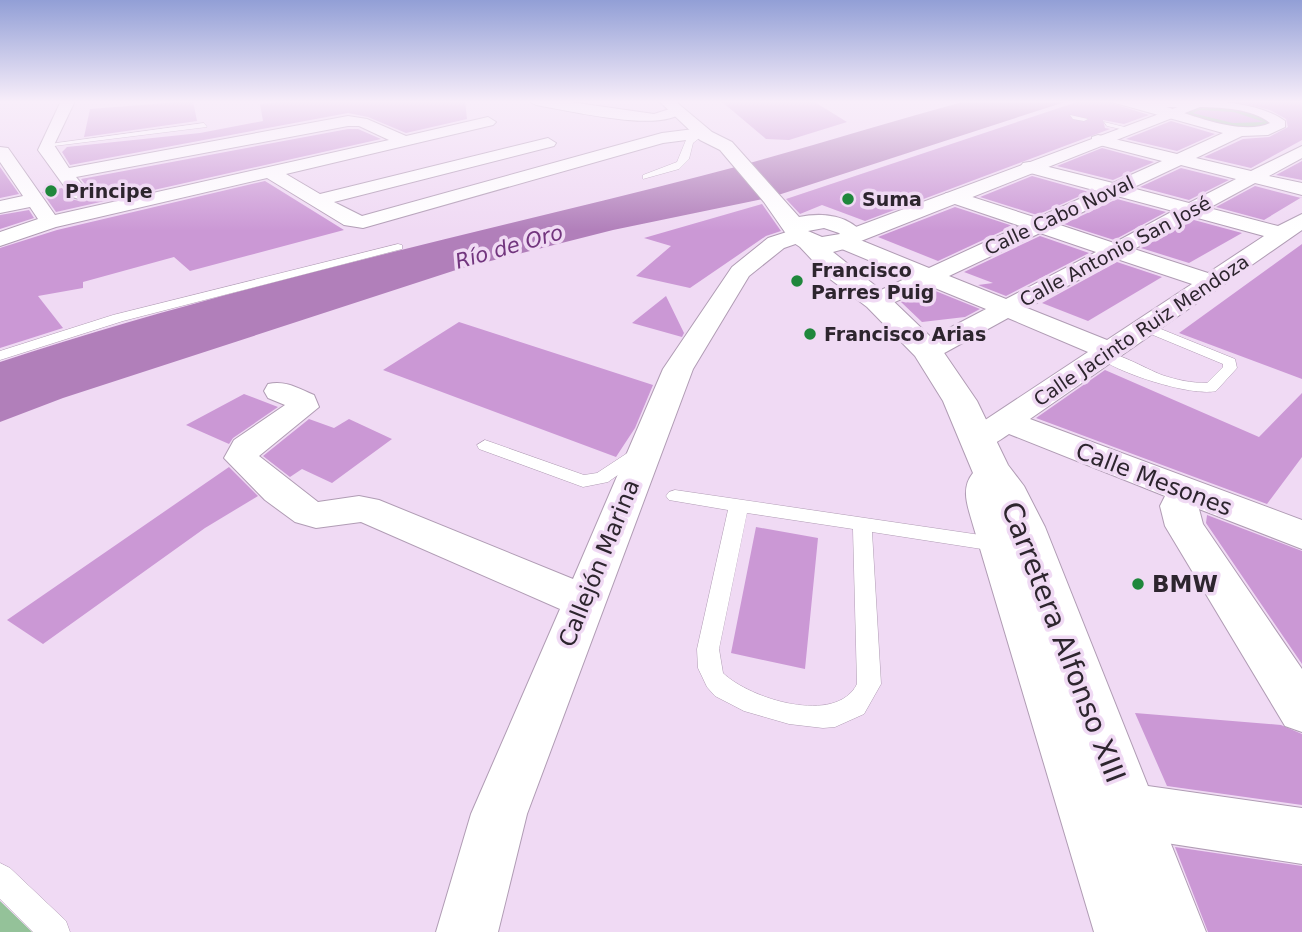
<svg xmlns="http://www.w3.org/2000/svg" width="1302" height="932" viewBox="0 0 1302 932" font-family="'DejaVu Sans',sans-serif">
  <rect width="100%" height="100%" fill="#f0daf4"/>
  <path fill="#94c299" d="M1201,107C1227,107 1250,109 1272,123C1242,134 1209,122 1180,114Z
    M0,901L32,932H0Z"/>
  <path fill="#b17fba" d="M966,101H1068L772,197L613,230L459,269L63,398L0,422V362C230,286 467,236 701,176C790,153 878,125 966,101Z"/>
  <path fill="#cb98d5" d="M193,101L197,121L84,137L90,109Z
    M296,101H465L467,119L406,133L368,117L348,113L70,165L62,152L67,147L200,133L263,121L260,104Z
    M721,101H813L847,122L789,140L766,139Z
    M1080,101H1105L1149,115L1124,124L1103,120L1105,128L1110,129L865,221L822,205L800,214L786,199Z
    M1233,101H1302V140L1251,168L1204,157L1243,139L1269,137L1288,127L1286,119L1270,110Z
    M1200,110L1234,112L1264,122L1233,123L1192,113Z
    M1171,121L1215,134L1177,151L1126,139Z
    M348,129H358L381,139L56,212L42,192L62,188L70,199L80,201L92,193L81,179Z
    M1102,148L1154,162L1113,180L1057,166Z
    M1302,161V180L1276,175Z
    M0,167L19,194L0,198Z
    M1181,168L1229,180L1189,200L1140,187Z
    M1032,176L1089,192L1037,215L980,197Z
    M265,181L344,230L190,271L174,257L83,282V288L38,296L63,328L0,348V248L57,230Z
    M1255,186L1301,198L1302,197L1264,220L1216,207Z
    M1117,199L1166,212L1114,240L1064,224Z
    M762,204L781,231L766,236L690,288L636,276L671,246L644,238Z
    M955,207L1013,226L938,261L878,237Z
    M29,210L34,218L0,229V215Z
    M1194,220L1242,233L1189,263L1141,248Z
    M1040,236L1089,253L1006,296L978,285L993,283L964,272Z
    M1302,244V379L1179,333Z
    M1117,262L1162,277L1088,321L1042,303Z
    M933,290L980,309L965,317L922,322L901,302Z
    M666,296L684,333L682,337L632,323Z
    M459,322L653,385L635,428L616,457L383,370Z
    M1105,370L1259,437L1302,393V457L1267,504L1036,418Z
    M244,394L278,407L233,438L229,444L186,425Z
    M309,419L334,428L349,419L392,439L332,483L302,469L290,477L263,456Z
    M229,467L258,496L205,528L43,644L7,620Z
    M1207,515L1302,551V664L1206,523Z
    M756,527L818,538L805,669L731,653Z
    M1135,713L1281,725L1302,734V805L1167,786Z
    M1175,847L1302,866V932H1208Z"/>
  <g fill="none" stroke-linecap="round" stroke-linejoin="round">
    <defs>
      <path id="service" d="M1070,115L1088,119L1084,121L1073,119Z
        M1104,122L1133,129L1129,131L1107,126Z
        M204,123L207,127L46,147L42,145Z
        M699,131L706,133L693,143L689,159L679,169L643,179V175L677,162L686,140Z
        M398,244L402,245V249L123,321L0,360V351L113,315Z
        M1146,323L1235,359L1237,368L1216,391C1192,397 1113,372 1096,355L1098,352C1113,349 1146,369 1162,375C1177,380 1191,383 1207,383L1223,367V364L1141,330V324Z
        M485,440L584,475L597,473L638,446L644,445L653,450L608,482L583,487L479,449L477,445Z
        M675,490L1001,538L1008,540L1011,545L1008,550L1001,552L872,532L881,684L864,714L835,727L823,728L789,724L744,711L715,696L707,687L698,668L697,649L728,510L669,500L666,496L669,492ZM747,513L853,529L857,684C836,726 750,699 723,673L719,649Z
        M0,863L10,868L66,921L70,932H33L0,899Z"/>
      <path id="minor" d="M61,101H75L54,145L69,168L348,116L367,119L406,136L488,117L496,122L493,125L286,174L320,194L548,138L556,143L554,146L334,202L362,216L662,133L702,128L710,133L702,138L663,143L363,228L344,225L267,178L56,227L0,246V232L38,219L30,207L0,213V201L23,196L0,162V147L8,148L55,215L389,140L359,126H348L76,177L89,193L79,199L72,197L38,150Z
        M529,101H563L654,114L676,107L683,111C664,134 566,110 536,105Z
        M1108,101C1153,98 1249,94 1285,121V127L1268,135L1242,136L1196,158L1251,171L1302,146V158L1269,176L1302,183V195L1255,183L1209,208L1278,226L1302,214V230L1030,419L1302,520V549L1199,509L1203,524L1302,669V732L1285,726L1165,526L1160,506L1165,496L1009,434C994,444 985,451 967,446L962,439L967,432L1088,352L1008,318L937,357L927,360L917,357L913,351L917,345L986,309L930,286L886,306H868L864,301L868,296L909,277L837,247L834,242L837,237H853L929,268L1020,226L946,201L943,197L946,193H960L1037,218L1097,191L1023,171L1020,167L1023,163L1029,162L1113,183L1162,161L1092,143V137L1098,135L1177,154L1223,133ZM1166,107C1196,108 1245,103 1270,123C1243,136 1194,116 1166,107ZM1181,165L1236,179L1189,203L1132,188ZM1117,196L1173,211L1114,243L1057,224ZM1194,217L1264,236L1208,273L1134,249ZM1040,233L1096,252L1006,299L949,276ZM1117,259L1192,284L1107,340L1027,308Z
        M796,229L807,236L804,241L784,248L749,276L693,369L527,814L498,932H436L471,814L560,609L361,522L316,528L295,522L265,500L224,458L234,440L285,405L268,398L264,391L268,384C285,380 298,388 314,395L319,407L259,456L318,502L359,496L379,500L573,579L663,369L732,267L768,238Z
        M1127,783L1302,808V864L1127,837L1108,829L1100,810L1108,791Z"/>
      <path id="tertiary" d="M1194,101H1215L861,241H845L841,236L845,231Z"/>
      <path id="secondary" d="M659,101H675L712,132L732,142L799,217C823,212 850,215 865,236L855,246L833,252L887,295L938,344L977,401L1008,465L1024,486L1045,527L1206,932H1094L973,525C968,507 960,489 973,473L943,401L915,356L867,307L830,279L800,247L791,241L764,202L720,150L700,140ZM824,228L839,233L840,234L822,237L808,231Z"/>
    </defs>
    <use href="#service" stroke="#b09cb4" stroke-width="1"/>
    <use href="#minor" stroke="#b09cb4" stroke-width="2"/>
    <use href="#tertiary" stroke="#b09cb4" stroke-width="2"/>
    <use href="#secondary" stroke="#b09cb4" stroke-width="2"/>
    <use href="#service" fill="#fff" fill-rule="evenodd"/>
    <use href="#minor" fill="#fff" fill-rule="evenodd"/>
    <use href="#tertiary" fill="#fff" fill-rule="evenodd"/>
    <use href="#secondary" fill="#fff" fill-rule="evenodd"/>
  </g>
  <linearGradient id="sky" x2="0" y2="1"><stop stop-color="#929fd6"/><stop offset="0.44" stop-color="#f8eefa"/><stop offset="1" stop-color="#f8eefa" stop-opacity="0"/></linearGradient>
  <rect width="1302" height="231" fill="url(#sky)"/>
  <g fill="#1f873c" stroke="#f0daf4" stroke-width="2.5">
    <circle cx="51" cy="191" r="7"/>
    <circle cx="848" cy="199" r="7"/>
    <circle cx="797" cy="281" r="7"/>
    <circle cx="810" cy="334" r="7"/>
    <circle cx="1138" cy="584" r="7"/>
  </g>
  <g text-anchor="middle" stroke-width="7" stroke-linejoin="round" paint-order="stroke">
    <g font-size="19" font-weight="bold" fill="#2d252e" stroke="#f0daf4" text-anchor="start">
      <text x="65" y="198">Principe</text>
      <text x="862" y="206">Suma</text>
      <text x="811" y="277">Francisco<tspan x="811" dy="22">Parres Puig</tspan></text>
      <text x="824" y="341">Francisco Arias</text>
    </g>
    <g font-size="19" fill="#2d252e" stroke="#f0daf4">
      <text transform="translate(1059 215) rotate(-25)" y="7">Calle Cabo Noval</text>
      <text transform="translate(1115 251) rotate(-28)" y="7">Calle Antonio San José</text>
      <text transform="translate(1141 330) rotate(-34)" y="7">Calle Jacinto Ruiz Mendoza</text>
    </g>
    <g font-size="21" font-style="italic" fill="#72357e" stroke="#f0daf4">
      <text transform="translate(509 247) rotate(-16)" y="7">Río de Oro</text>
    </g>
    <g font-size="23" fill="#2d252e" stroke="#f0daf4">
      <text transform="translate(1154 479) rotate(21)" y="8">Calle Mesones</text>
      <text transform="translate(599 563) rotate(-68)" y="8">Callejón Marina</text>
    </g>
    <g font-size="23" font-weight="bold" fill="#2d252e" stroke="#f0daf4" text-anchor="start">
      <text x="1152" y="592">BMW</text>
    </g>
    <g font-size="28" fill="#2d252e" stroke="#f0daf4">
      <text transform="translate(1064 642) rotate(69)" y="10">Carretera Alfonso XIII</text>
    </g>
  </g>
</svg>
